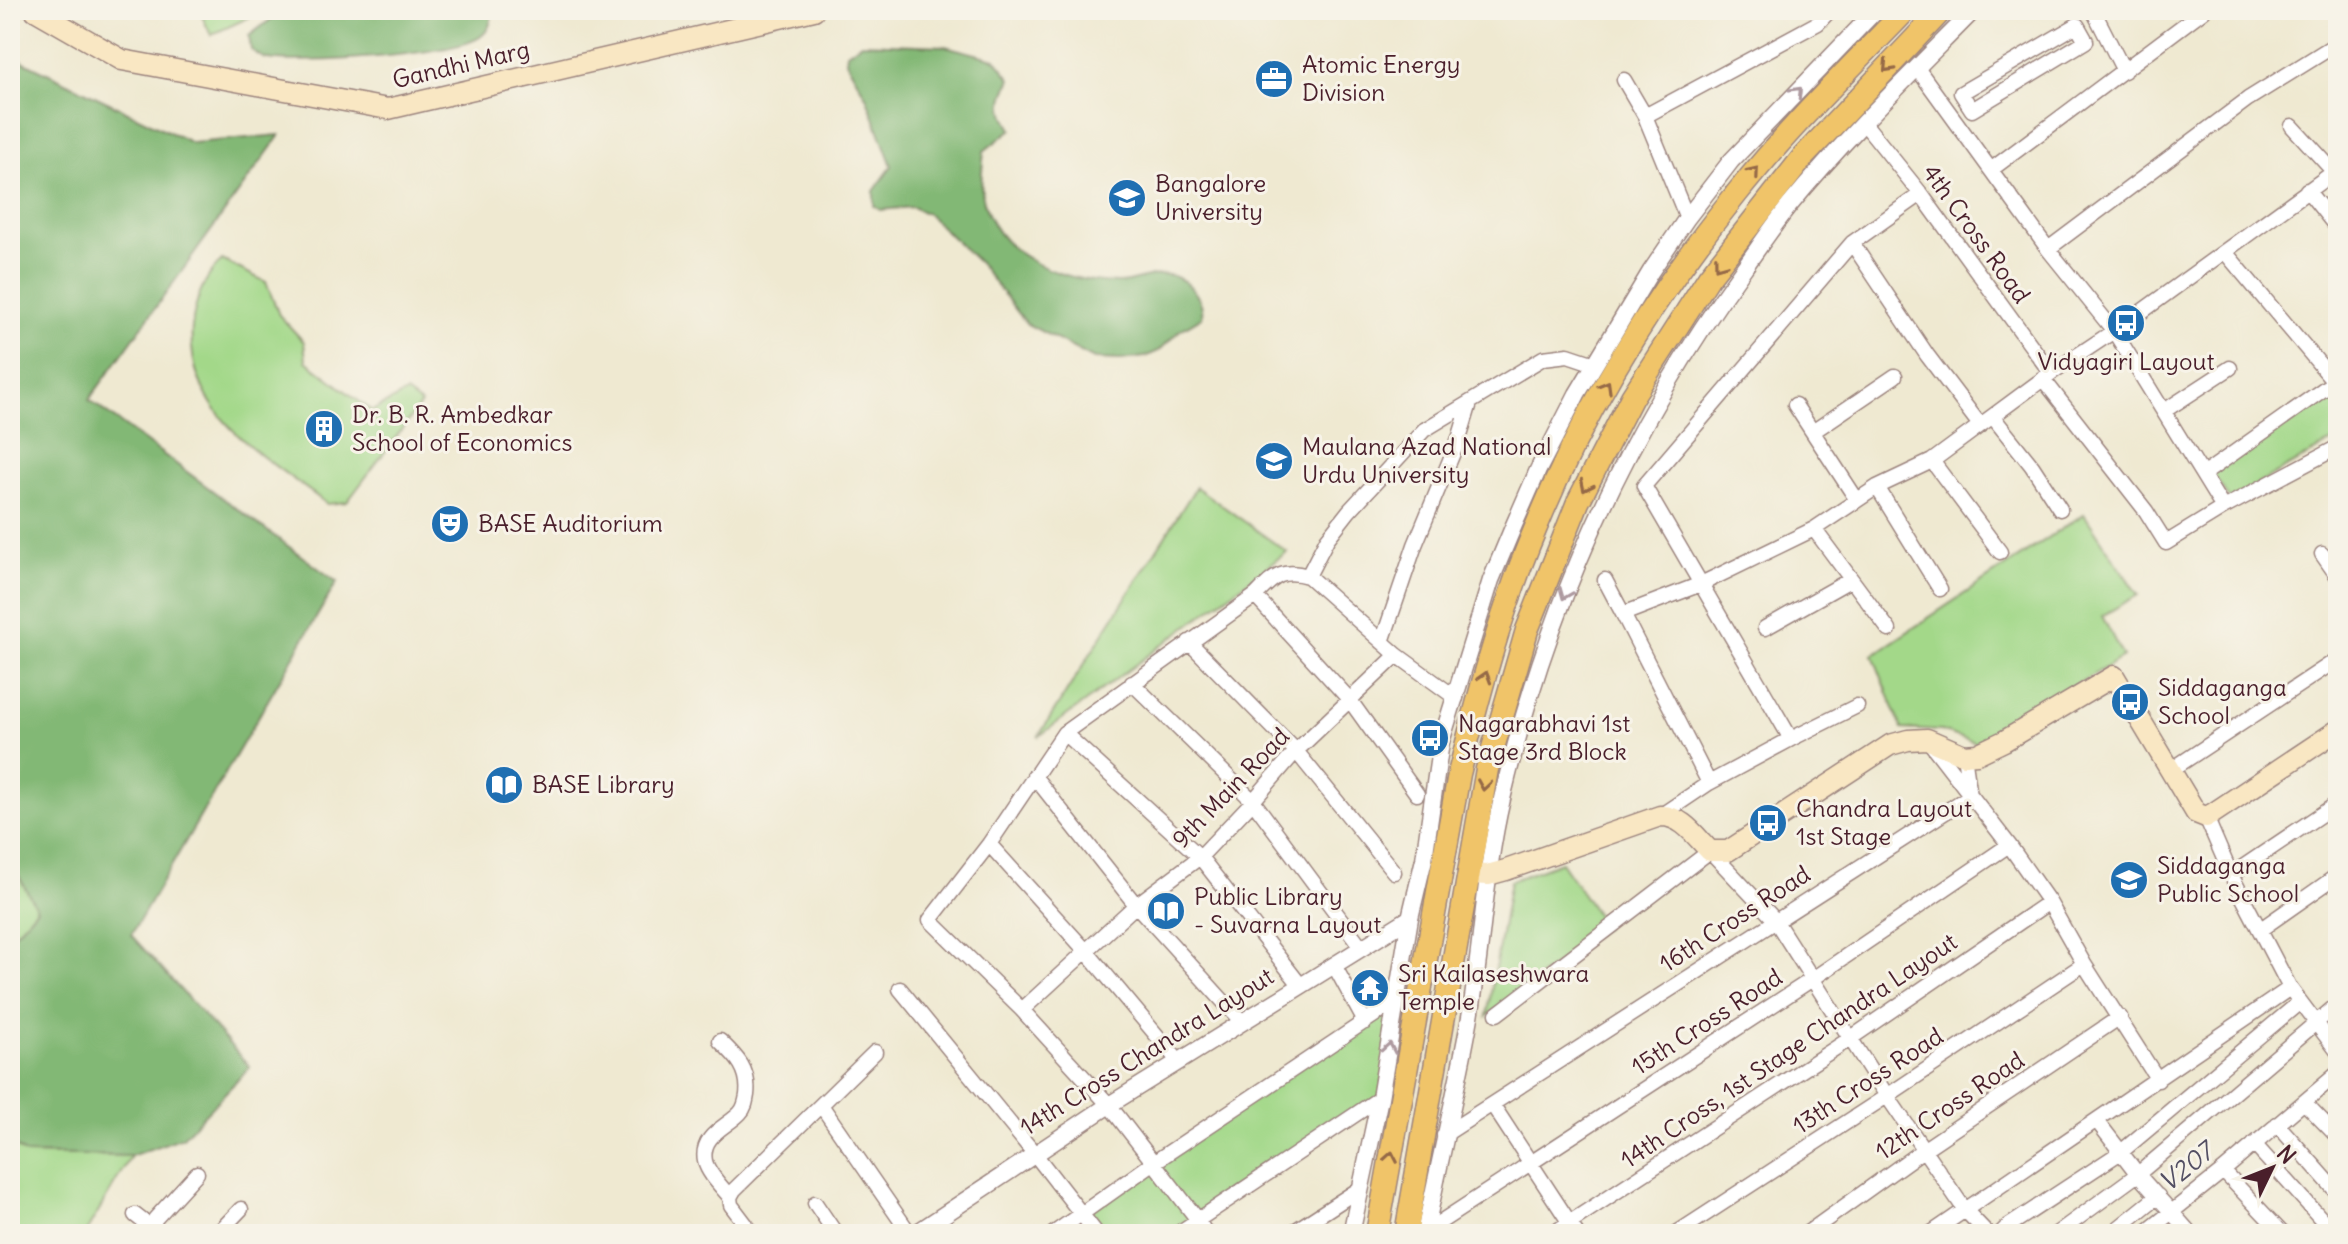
<svg xmlns="http://www.w3.org/2000/svg" width="2348" height="1244" viewBox="0 0 2348 1244" font-family="Delius,sans-serif">
  <rect width="100%" height="100%" fill="#f7f3e8"/>
  <filter id="ink" filterUnits="userSpaceOnUse"><feTurbulence type="fractalNoise" baseFrequency=".0125" numOctaves="2"/><feDisplacementMap in="SourceGraphic" scale="16" xChannelSelector="R" yChannelSelector="G"/><feConvolveMatrix kernelMatrix="1 2 1 2 8 2 1 2 1" color-interpolation-filters="sRGB"/></filter>
  <filter id="wash" filterUnits="userSpaceOnUse"><feTurbulence type="fractalNoise" baseFrequency=".006" numOctaves="4" result="noise"/><feDisplacementMap in="SourceGraphic" scale="32" xChannelSelector="R" yChannelSelector="G"/><feGaussianBlur stdDeviation="1.8" result="paint"/><feColorMatrix in="noise" values="0 0 0 0 0 0 0 0 0 0 0 0 0 0 0 0 0 1.4 0 .05"/><feComposite in="paint" operator="in"/></filter>
  <g filter="url(#wash)">
    <rect width="100%" height="100%" fill="#efe9d1"/>
    <path fill="#a3d889" stroke="#767c5a" stroke-width="2" d="M199,10H265L211,35Z
      M222,260L266,282L279,315L304,342L306,361L372,411L406,393L421,404L347,502L327,504C266,457 185,416 192,327C195,300 203,279 222,260Z
      M2331,390L2338,397V438L2230,500L2212,473Z
      M1196,487L1287,552L1038,737Z
      M2084,514L2138,595L2102,616L2123,657L1977,743L1941,731L1902,729L1873,655Z
      M10,860L37,909L10,939Z
      M1561,862L1605,927L1487,1016L1510,881Z
      M1397,1000L1380,1098L1177,1234H1053Z
      M10,1142L26,1154L131,1156L85,1234H10Z"/>
    <path fill="#82b875" stroke="#666c50" stroke-width="2" d="M293,10H493C491,21 490,30 480,37C455,55 300,65 267,59C261,58 256,53 251,50L249,36L274,17Z
      M861,43L945,46L995,59L1011,79C1001,99 999,110 1012,129L984,151C983,164 980,180 982,193C993,257 1060,281 1118,283C1138,283 1159,268 1178,278C1192,284 1205,303 1202,317L1179,331L1159,351L1145,357L1121,360L1094,359L1027,324L979,263L928,214L912,207L880,210L874,206V191L892,166L866,96L846,61L847,53Z
      M10,55L192,143L280,135L89,400L337,582L131,935L250,1067L183,1137L131,1156L26,1154L10,1142V939L37,909L10,860Z"/>
    <g fill="none" stroke-linecap="round" stroke-linejoin="round">
      <path stroke="#67c0e5" stroke-width="4" d="M2132,1234L2249,1140"/>
    </g>
  </g>
  <g filter="url(#ink)">
    <g fill="none" stroke-linecap="round" stroke-linejoin="round">
      <defs>
        <path id="minor" d="M2093,10L2124,71
          M2335,10L2338,13
          M2077,25L2086,41L1972,110L1961,93Z
          M1917,68L2048,249L2114,331L2223,508
          M1624,80L1645,116L1687,218
          M1645,116L1818,23L1830,10
          M1864,123L1921,194L2051,373
          M2292,126L2334,172
          M1992,169L2204,10
          M2307,190L2338,229
          M1921,194L1852,243L1644,486L1701,584L1814,529L1877,487L1932,461L2051,373L2126,323L2338,169
          M1852,243L1927,355L1980,425
          M2048,249L2248,99L2338,43
          M2225,252L2338,386
          M2043,379L2146,511L2166,543L2223,508L2338,447
          M1795,405L1857,500
          M2164,411L2230,368
          M1993,417L2032,466L2060,509
          M1814,431L1895,376
          M1932,461L2000,552
          M2204,474L2338,379
          M1877,487L1940,589
          M1814,529L1889,630
          M2322,554L2338,577
          M1308,576L1327,539L1349,511L1424,430L1543,358L1568,355L1595,364
          M1605,580L1623,614
          M1255,596L1349,699L1417,794
          M1765,628L1850,580
          M1189,642L1296,751L1394,872
          M1382,642L1415,545L1460,436L1470,403
          M1132,683L1253,801L1362,948
          M1064,733L1200,857L1301,986
          M1791,739L1857,706
          M1928,740L2009,845L2049,902L2084,964L2158,1080
          M2171,770L2338,659
          M1034,776L1136,905L1242,1022
          M1660,816L1709,783L1791,739L1701,584L1623,614L1709,783
          M2206,817L2231,875L2290,988L2338,1052
          M989,844L1086,951L1179,1062
          M2231,875L2338,803
          M2261,929L2338,875
          M1334,965L1365,1022
          M900,989L1034,1153L1097,1234
          M1022,1010L1136,905L1200,857L1253,801L1296,751L1397,655
          M1497,1014L1710,851L1775,920L1887,1096L1965,1210L1930,1234
          M720,1041C737,1057 750,1070 747,1095C746,1101 745,1108 740,1113C727,1127 700,1135 705,1161C708,1174 722,1187 730,1197
          M2304,1102L2338,1137
          M1492,1104L1577,1234
          M821,1105L910,1234
          M2097,1121L2140,1177L2191,1234
          M2277,1124L2338,1193
          M1444,1135L1970,796L1964,755
          M2254,1144L2335,1234
          M2223,1171L2283,1234
          M815,1203L836,1234
          M135,1215L153,1229
          M1425,1232L1811,980L2009,845
          M157,1234L153,1229L155,1219L197,1173
          M217,1234L241,1209
          M753,1234L731,1205L730,1197L734,1190L875,1052
          M1053,1234L1153,1163L1397,1000
          M1177,1234L1380,1098
          M1206,1234L1198,1220L1109,1105L1022,1010L930,920L989,844L1064,733L1255,596C1274,577 1281,568 1308,576L1397,655L1456,698
          M1290,1234L1361,1188
          M1552,1234L1851,1038L2049,902
          M1675,1234L1887,1096L2084,964
          M1806,1234L1923,1150L2120,1017
          M1988,1234L1965,1210L2290,988
          M2000,1234L2007,1227L2121,1152L2300,1002
          M2056,1234L2138,1174L2338,1004
          M2111,1234L2158,1196
          M2144,1234L2223,1171L2338,1073"/>
        <path id="tertiary" d="M915,1234L1109,1105L1410,918
          M1351,1234L1380,1098L1410,918L1424,859L1441,742L1491,580L1514,525L1538,470L1577,394L1651,271L1687,218L1731,161L1876,10
          M1425,1234C1439,1162 1457,1090 1470,1017C1482,945 1485,871 1502,799C1547,607 1628,427 1744,268C1759,247 1773,226 1789,206C1846,137 1911,74 1974,10"/>
        <path id="secondary" d="M35,10L122,60L388,109L814,10
          M1469,874L1488,875L1506,870L1660,816C1682,815 1696,837 1710,851H1728L1890,745L1908,740L1927,739L1964,755L1977,754L2004,741L2114,676L2196,813L2206,817L2212,814L2338,730"/>
        <path id="trunk" d="M1377,1234L1459,774C1480,690 1503,604 1537,525C1586,406 1656,293 1737,193C1789,128 1848,70 1906,10
          M1406,1234L1487,769L1527,630L1578,502L1632,397L1709,277L1804,156L1942,10"/>
      </defs>
      <use href="#minor" stroke="#9c847e" stroke-width="17"/>
      <use href="#tertiary" stroke="#9c847e" stroke-width="19"/>
      <use href="#secondary" stroke="#9c847e" stroke-width="23"/>
      <use href="#trunk" stroke="#9c847e" stroke-width="25"/>
      <use href="#minor" stroke="#fff" stroke-width="14"/>
      <use href="#tertiary" stroke="#fff" stroke-width="16"/>
      <use href="#secondary" stroke="#f9e7c3" stroke-width="20"/>
      <use href="#trunk" stroke="#f0c469" stroke-width="22"/>
    </g>
    <defs><path id="oneway-chevron" d="M-2-3.5L2.5 0L-2 3.5" fill="none" stroke-width="1.6" stroke-linecap="round" stroke-linejoin="round" transform="scale(2)"/></defs>
    <g stroke="#956947">
      <use href="#oneway-chevron" transform="translate(1888 67) rotate(133)"/>
      <use href="#oneway-chevron" transform="translate(1754 172) rotate(-50)"/>
      <use href="#oneway-chevron" transform="translate(1719 264) rotate(127)"/>
      <use href="#oneway-chevron" transform="translate(1606 386) rotate(-60)"/>
      <use href="#oneway-chevron" transform="translate(1586 486) rotate(116)"/>
      <use href="#oneway-chevron" transform="translate(1485 677) rotate(-73)"/>
      <use href="#oneway-chevron" transform="translate(1484 785) rotate(99)"/>
      <use href="#oneway-chevron" transform="translate(1391 1157) rotate(-80)"/>
    </g>
    <g stroke="#ae9aa0">
      <use href="#oneway-chevron" transform="translate(1797 92) rotate(-46)"/>
      <use href="#oneway-chevron" transform="translate(1565 594) rotate(112)"/>
      <use href="#oneway-chevron" transform="translate(1389 1048) rotate(-80)"/>
    </g>
  </g>
  <defs>
    <symbol id="office-disc" viewBox="-11 -11 22 22"><circle r="9.5" fill="#1f6fb2" stroke="#f7f3e8"/><path d="M-6-3h4V-5.5h4V-3h4V5H-6ZM-1-4.5V-3h2v-1.5ZM-6 0V1H6V0Z" fill="#fff"/></symbol>
    <symbol id="university-disc" viewBox="-11 -11 22 22"><circle r="9.5" fill="#1f6fb2" stroke="#f7f3e8"/><path d="M0-5L7-2L0 1L-7-2ZM-4 1L0 2.5L4 1V4Q0 6-4 4Z" fill="#fff"/></symbol>
    <symbol id="bus-disc" viewBox="-11 -11 22 22"><circle r="9.5" fill="#1f6fb2" stroke="#f7f3e8"/><path d="M-5-6H5V4H4V6H2V4H-2V6H-4V4H-5ZM-3.5-4V0h7V-4ZM-3.5 1.2v1.5H-2V1.2ZM2 1.2v1.5H3.5V1.2Z" fill="#fff"/></symbol>
    <symbol id="building-disc" viewBox="-11 -11 22 22"><circle r="9.5" fill="#1f6fb2" stroke="#f7f3e8"/><path d="M-4-6H4V6H1V3H-1V6H-4ZM-2.5-4.3h1.7v1.8h-1.7ZM.8-4.3h1.7v1.8H.8ZM-2.5-1h1.7V.8h-1.7ZM.8-1h1.7V.8H.8Z" fill="#fff"/></symbol>
    <symbol id="theatre-disc" viewBox="-11 -11 22 22"><circle r="9.5" fill="#1f6fb2" stroke="#f7f3e8"/><path d="M-5-5.5Q0-4 5-5.5V0Q5 5 0 6Q-5 5-5 0ZM-3.3-2.5H-1v1.5H-3.3ZM1-2.5H3.3v1.5H1ZM-2.8 1Q0 5.5 2.8 1Z" fill="#fff"/></symbol>
    <symbol id="library-disc" viewBox="-11 -11 22 22"><circle r="9.5" fill="#1f6fb2" stroke="#f7f3e8"/><path d="M-6-4Q-3-5.5-.7-3.5V5Q-3 3-6 4ZM6-4Q3-5.5 .7-3.5V5Q3 3 6 4Z" fill="#fff"/></symbol>
    <symbol id="school-disc" viewBox="-11 -11 22 22"><circle r="9.5" fill="#1f6fb2" stroke="#f7f3e8"/><path d="M0-5L7-2L0 1L-7-2ZM-4 1L0 2.5L4 1V4Q0 6-4 4Z" fill="#fff"/></symbol>
    <symbol id="temple-disc" viewBox="-11 -11 22 22"><circle r="9.5" fill="#1f6fb2" stroke="#f7f3e8"/><path d="M0-6L5-2H3V0L6.5 2.5H4V6H1.5V3h-3V6H-4V2.5H-6.5L-3 0V-2H-5Z" fill="#fff"/></symbol>
  </defs>
  <g fill-rule="evenodd">
    <use href="#office-disc" x="1252" y="57" width="44" height="44"/>
    <use href="#university-disc" x="1105" y="176" width="44" height="44"/>
    <use href="#bus-disc" x="2104" y="301" width="44" height="44"/>
    <use href="#building-disc" x="302" y="407" width="44" height="44"/>
    <use href="#university-disc" x="1252" y="439" width="44" height="44"/>
    <use href="#theatre-disc" x="428" y="502" width="44" height="44"/>
    <use href="#bus-disc" x="2108" y="680" width="44" height="44"/>
    <use href="#bus-disc" x="1408" y="716" width="44" height="44"/>
    <use href="#library-disc" x="482" y="763" width="44" height="44"/>
    <use href="#bus-disc" x="1746" y="801" width="44" height="44"/>
    <use href="#school-disc" x="2107" y="858" width="44" height="44"/>
    <use href="#library-disc" x="1144" y="889" width="44" height="44"/>
    <use href="#temple-disc" x="1348" y="966" width="44" height="44"/>
  </g>
  <g text-anchor="middle" stroke-width="6" stroke-linejoin="round" paint-order="stroke">
    <g font-size="24" fill="#4a1f2b" stroke="#f7f3e8">
      <text transform="translate(461 65) rotate(-13)" y="8">Gandhi Marg</text>
      <text transform="translate(1976 234) rotate(54)" y="8">4th Cross Road</text>
      <text transform="translate(1231 788) rotate(-46)" y="8">9th Main Road</text>
      <text transform="translate(1735 919) rotate(-33)" y="8">16th Cross Road</text>
      <text transform="translate(1707 1022) rotate(-33)" y="8">15th Cross Road</text>
      <text transform="translate(1789 1051) rotate(-34)" y="8">14th Cross, 1st Stage Chandra Layout</text>
      <text transform="translate(1147 1052) rotate(-32)" y="8">14th Cross Chandra Layout</text>
      <text transform="translate(1868 1081) rotate(-33)" y="8">13th Cross Road</text>
      <text transform="translate(1950 1106) rotate(-34)" y="8">12th Cross Road</text>
    </g>
    <g font-size="24" fill="#4a1f2b" stroke="#f7f3e8" text-anchor="start">
      <text x="1302" y="73">Atomic Energy<tspan x="1302" dy="28">Division</tspan></text>
      <text x="1155" y="192">Bangalore<tspan x="1155" dy="28">University</tspan></text>
      <text x="2126" y="370" text-anchor="middle">Vidyagiri Layout</text>
      <text x="352" y="423">Dr. B. R. Ambedkar<tspan x="352" dy="28">School of Economics</tspan></text>
      <text x="1302" y="455">Maulana Azad National<tspan x="1302" dy="28">Urdu University</tspan></text>
      <text x="478" y="532">BASE Auditorium</text>
      <text x="2158" y="696">Siddaganga<tspan x="2158" dy="28">School</tspan></text>
      <text x="1458" y="732">Nagarabhavi 1st<tspan x="1458" dy="28">Stage 3rd Block</tspan></text>
      <text x="532" y="793">BASE Library</text>
      <text x="1796" y="817">Chandra Layout<tspan x="1796" dy="28">1st Stage</tspan></text>
      <text x="2157" y="874">Siddaganga<tspan x="2157" dy="28">Public School</tspan></text>
      <text x="1194" y="905">Public Library<tspan x="1194" dy="28">- Suvarna Layout</tspan></text>
      <text x="1398" y="982">Sri Kailaseshwara<tspan x="1398" dy="28">Temple</tspan></text>
    </g>
    <g font-size="26" font-style="italic" fill="#534f63" stroke="#f7f3e8">
      <text transform="translate(2186 1167) rotate(-39)" y="9">V207</text>
    </g>
  </g>
  <rect width="2348" height="1244" fill="none" stroke="#f7f3e8" stroke-width="40"/>
  <g transform="translate(2272 1168) rotate(47)" stroke="#f7f3e8" stroke-width="6" paint-order="stroke">
  <path d="M0-6L14 30L0 20L-14 30Z" fill="#4a1f2b"/>
  <text y="-12" font-size="22" font-weight="bold" text-anchor="middle" fill="#4a1f2b">N</text>
  </g>
</svg>
